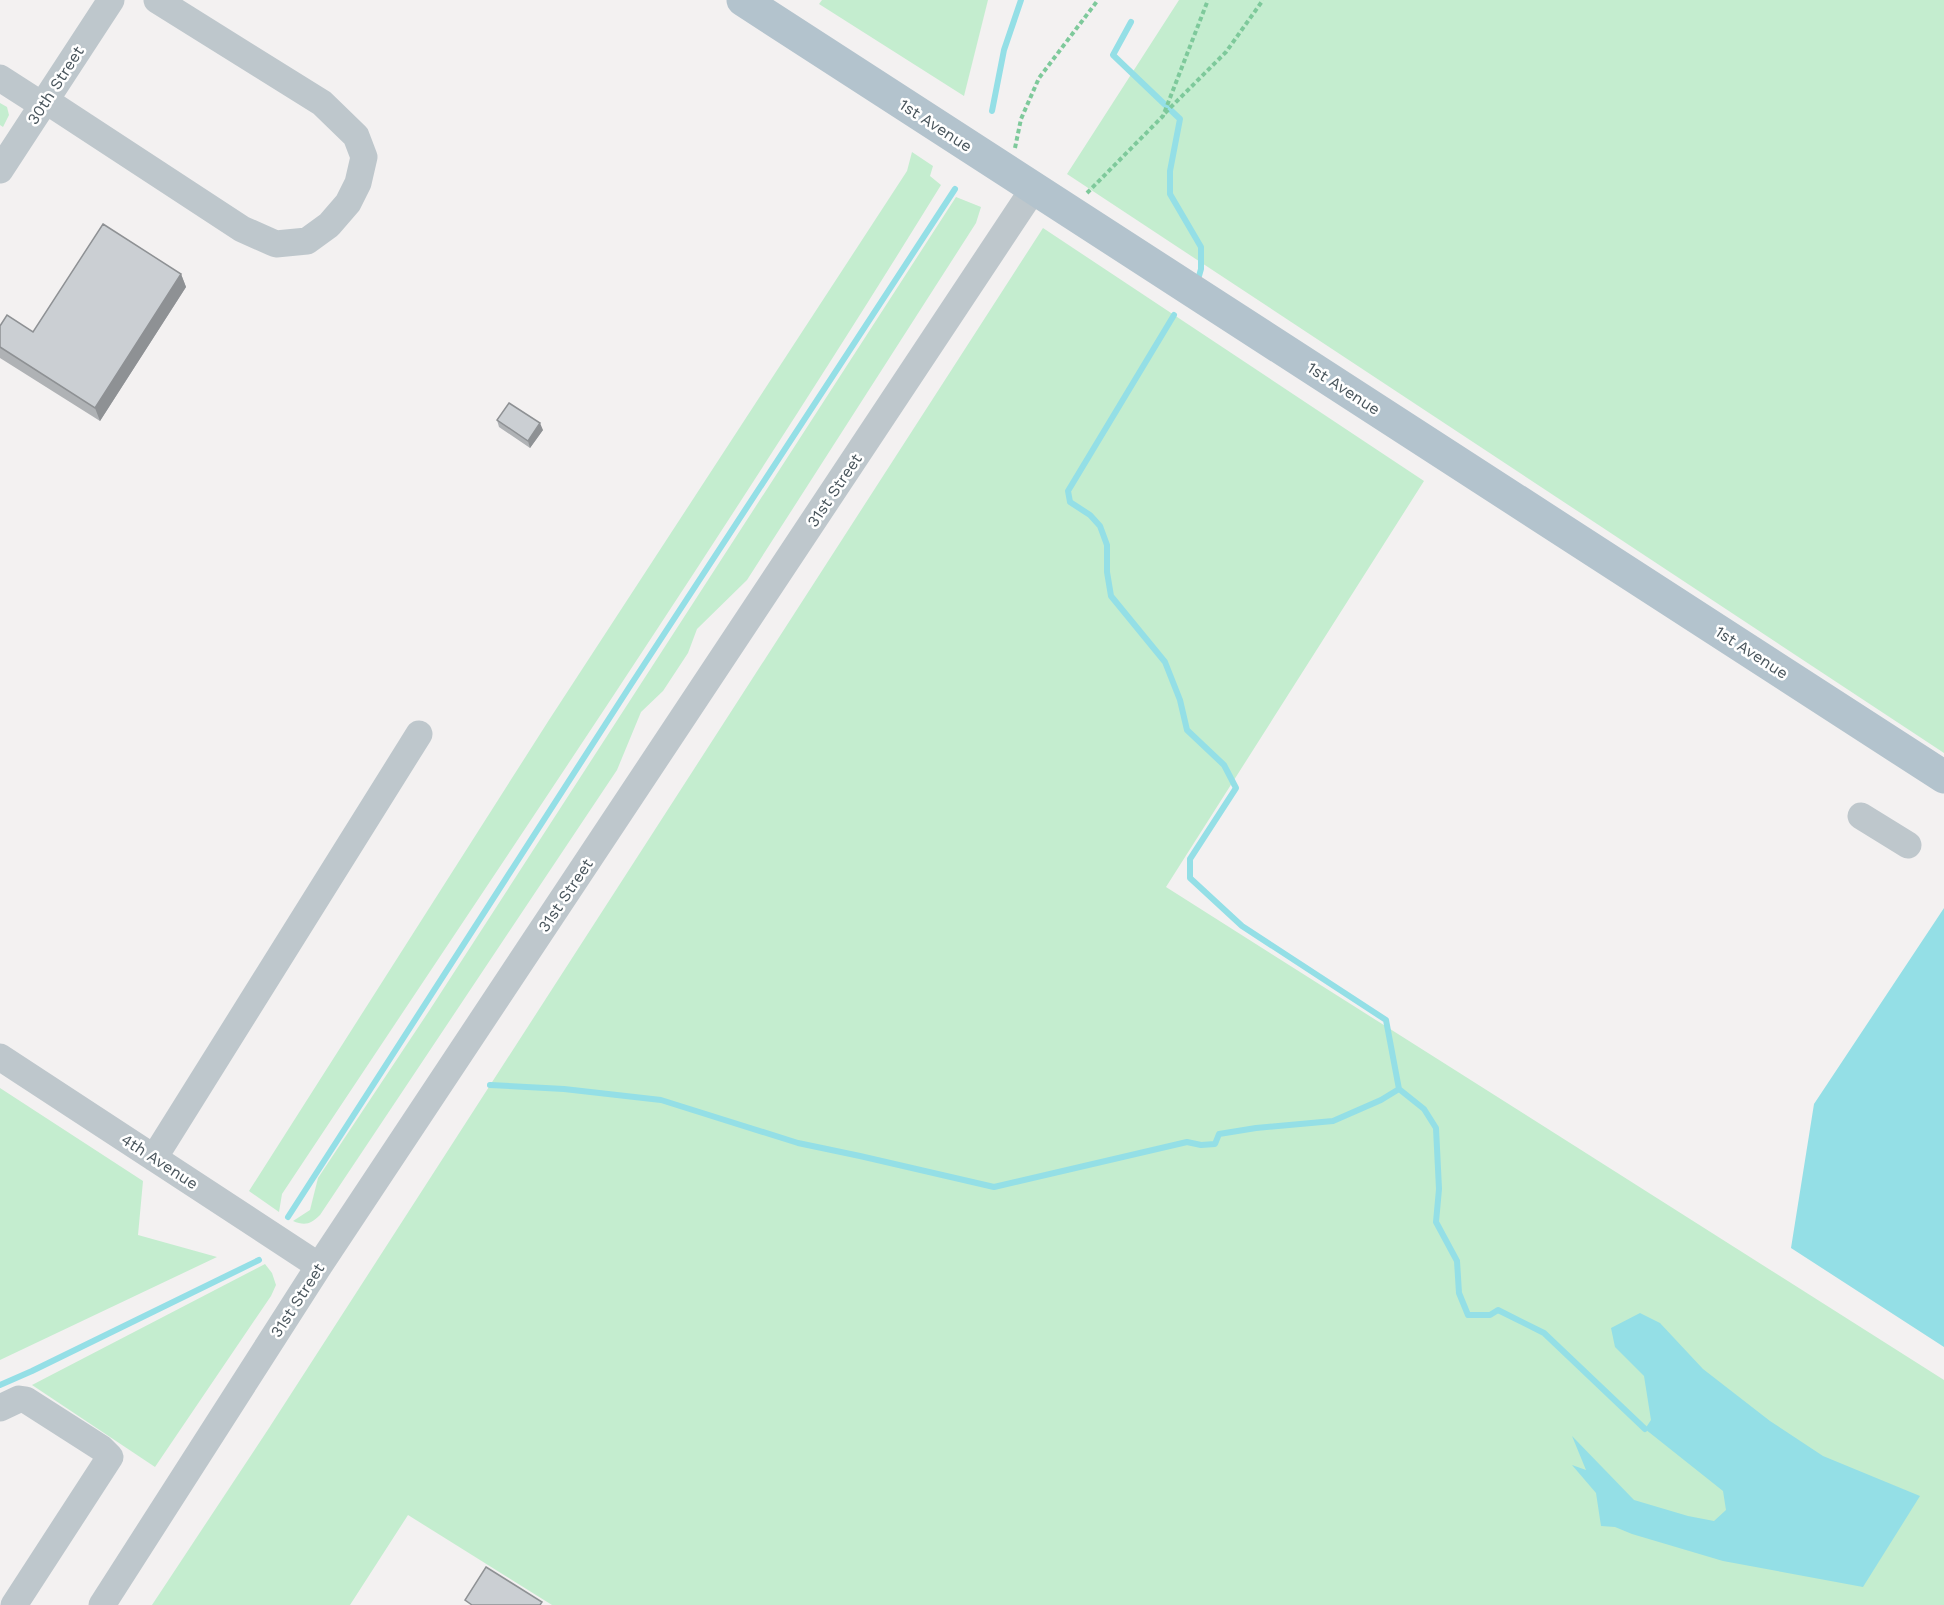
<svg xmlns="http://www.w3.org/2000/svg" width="1944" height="1605" viewBox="0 0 1944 1605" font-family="'Work Sans',sans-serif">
  <rect width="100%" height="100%" fill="#f3f1f1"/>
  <path fill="#c4edcf" d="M822,0H988L964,96L819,4Z
    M1179,0H1944V753L1067,174Z
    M0,103L7,107L9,115L3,127L0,125Z
    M912,152L933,166L930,176L941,185C730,527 504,859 282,1194L279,1212L249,1191L549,720L907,171Z
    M956,197L981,207L976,223L747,580L697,629L688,653L663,691L641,712L617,770L320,1215C311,1224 305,1226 293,1221L310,1210L318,1178L429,1011Z
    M1043,228L1424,481L1166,887L1944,1380V1605H552L408,1515L350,1605H152L269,1428Z
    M0,1088L143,1181L138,1235L217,1257L0,1360Z
    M265,1264L272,1273L276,1285L271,1296L155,1467L32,1385Z"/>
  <path fill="#94dfe6" d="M1944,908V1347L1791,1248L1814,1104Z
    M1640,1313L1660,1323L1703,1369L1770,1421L1823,1456L1920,1496L1863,1587L1723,1561L1632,1534L1615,1527L1601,1526L1596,1493L1572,1465L1586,1470L1572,1436L1634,1500L1688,1516L1714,1521L1726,1510L1723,1491L1645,1429L1651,1420L1644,1376L1615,1347L1611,1328Z"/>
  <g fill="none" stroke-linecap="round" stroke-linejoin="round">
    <path stroke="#94dfe6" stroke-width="6" d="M1131,22L1113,55L1180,119L1170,171V194L1201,247V269L1199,276
      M992,111L1004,50L1021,0
      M490,1085L564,1089L661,1100L798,1143L860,1156L994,1187L1187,1142L1201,1145L1215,1144L1219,1134L1256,1128L1333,1121L1381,1100L1399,1089L1386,1020L1242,926L1190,878V859L1236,788L1224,765L1187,730L1180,700L1165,662L1111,596L1107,572V545L1100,526L1090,515L1070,502L1068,491L1174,315
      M1399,1089L1424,1109L1436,1128L1439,1189L1436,1222L1457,1261L1459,1293L1468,1315H1490L1498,1310L1544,1333L1645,1429
      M288,1217L632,683L955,189
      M0,1385L32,1371L259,1260"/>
    <path stroke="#7ec99b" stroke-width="4" stroke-dasharray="4.5 3" stroke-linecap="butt" d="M1165,113L1226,52L1263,0
      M1015,148L1021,119L1039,78L1098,0
      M1087,193L1163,116L1208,0"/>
    <path stroke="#bec7cc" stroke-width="27" d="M0,78L42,105
      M45,100L242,229L276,244L307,241L329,225L348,203L358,183L364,157L356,136L322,103L157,0
      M0,170L111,0
      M1861,816L1908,845
      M0,1057L319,1266
      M154,1158L419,734
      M0,1408L19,1399L26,1400L101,1448L110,1457L14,1605
      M102,1605L319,1266L1034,188"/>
    <path stroke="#b3c3cd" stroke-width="33" d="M743,0L1944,777"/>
  </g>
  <path fill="#afb2b5" d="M181,274L186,287L100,421L0,358V326L33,332Z
    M497,420L543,430L530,448L499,427Z"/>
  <path fill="#8e9194" d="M181,274L186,287L100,421L95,408Z
    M540,423L543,430L530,448L528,441Z"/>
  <path fill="#cbcfd3" stroke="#8e9194" stroke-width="1.5" d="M103,224L181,274L95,408L0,347V326L7,315L33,332Z
    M509,403L540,423L528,441L497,420Z
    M486,1567L542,1602L540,1605H472L465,1600Z"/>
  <g text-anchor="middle" stroke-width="5" stroke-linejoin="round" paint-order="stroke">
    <g font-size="16" fill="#4a565d" stroke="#fff">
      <text transform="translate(55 85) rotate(-57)" y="6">30th Street</text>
      <text transform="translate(936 125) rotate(33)" y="6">1st Avenue</text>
      <text transform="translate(1344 388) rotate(33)" y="6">1st Avenue</text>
      <text transform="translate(834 490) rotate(-56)" y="6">31st Street</text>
      <text transform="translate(1752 652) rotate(33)" y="6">1st Avenue</text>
      <text transform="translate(565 895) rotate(-56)" y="6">31st Street</text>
      <text transform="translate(160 1161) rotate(33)" y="6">4th Avenue</text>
      <text transform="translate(297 1300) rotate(-57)" y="6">31st Street</text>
    </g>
  </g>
</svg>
